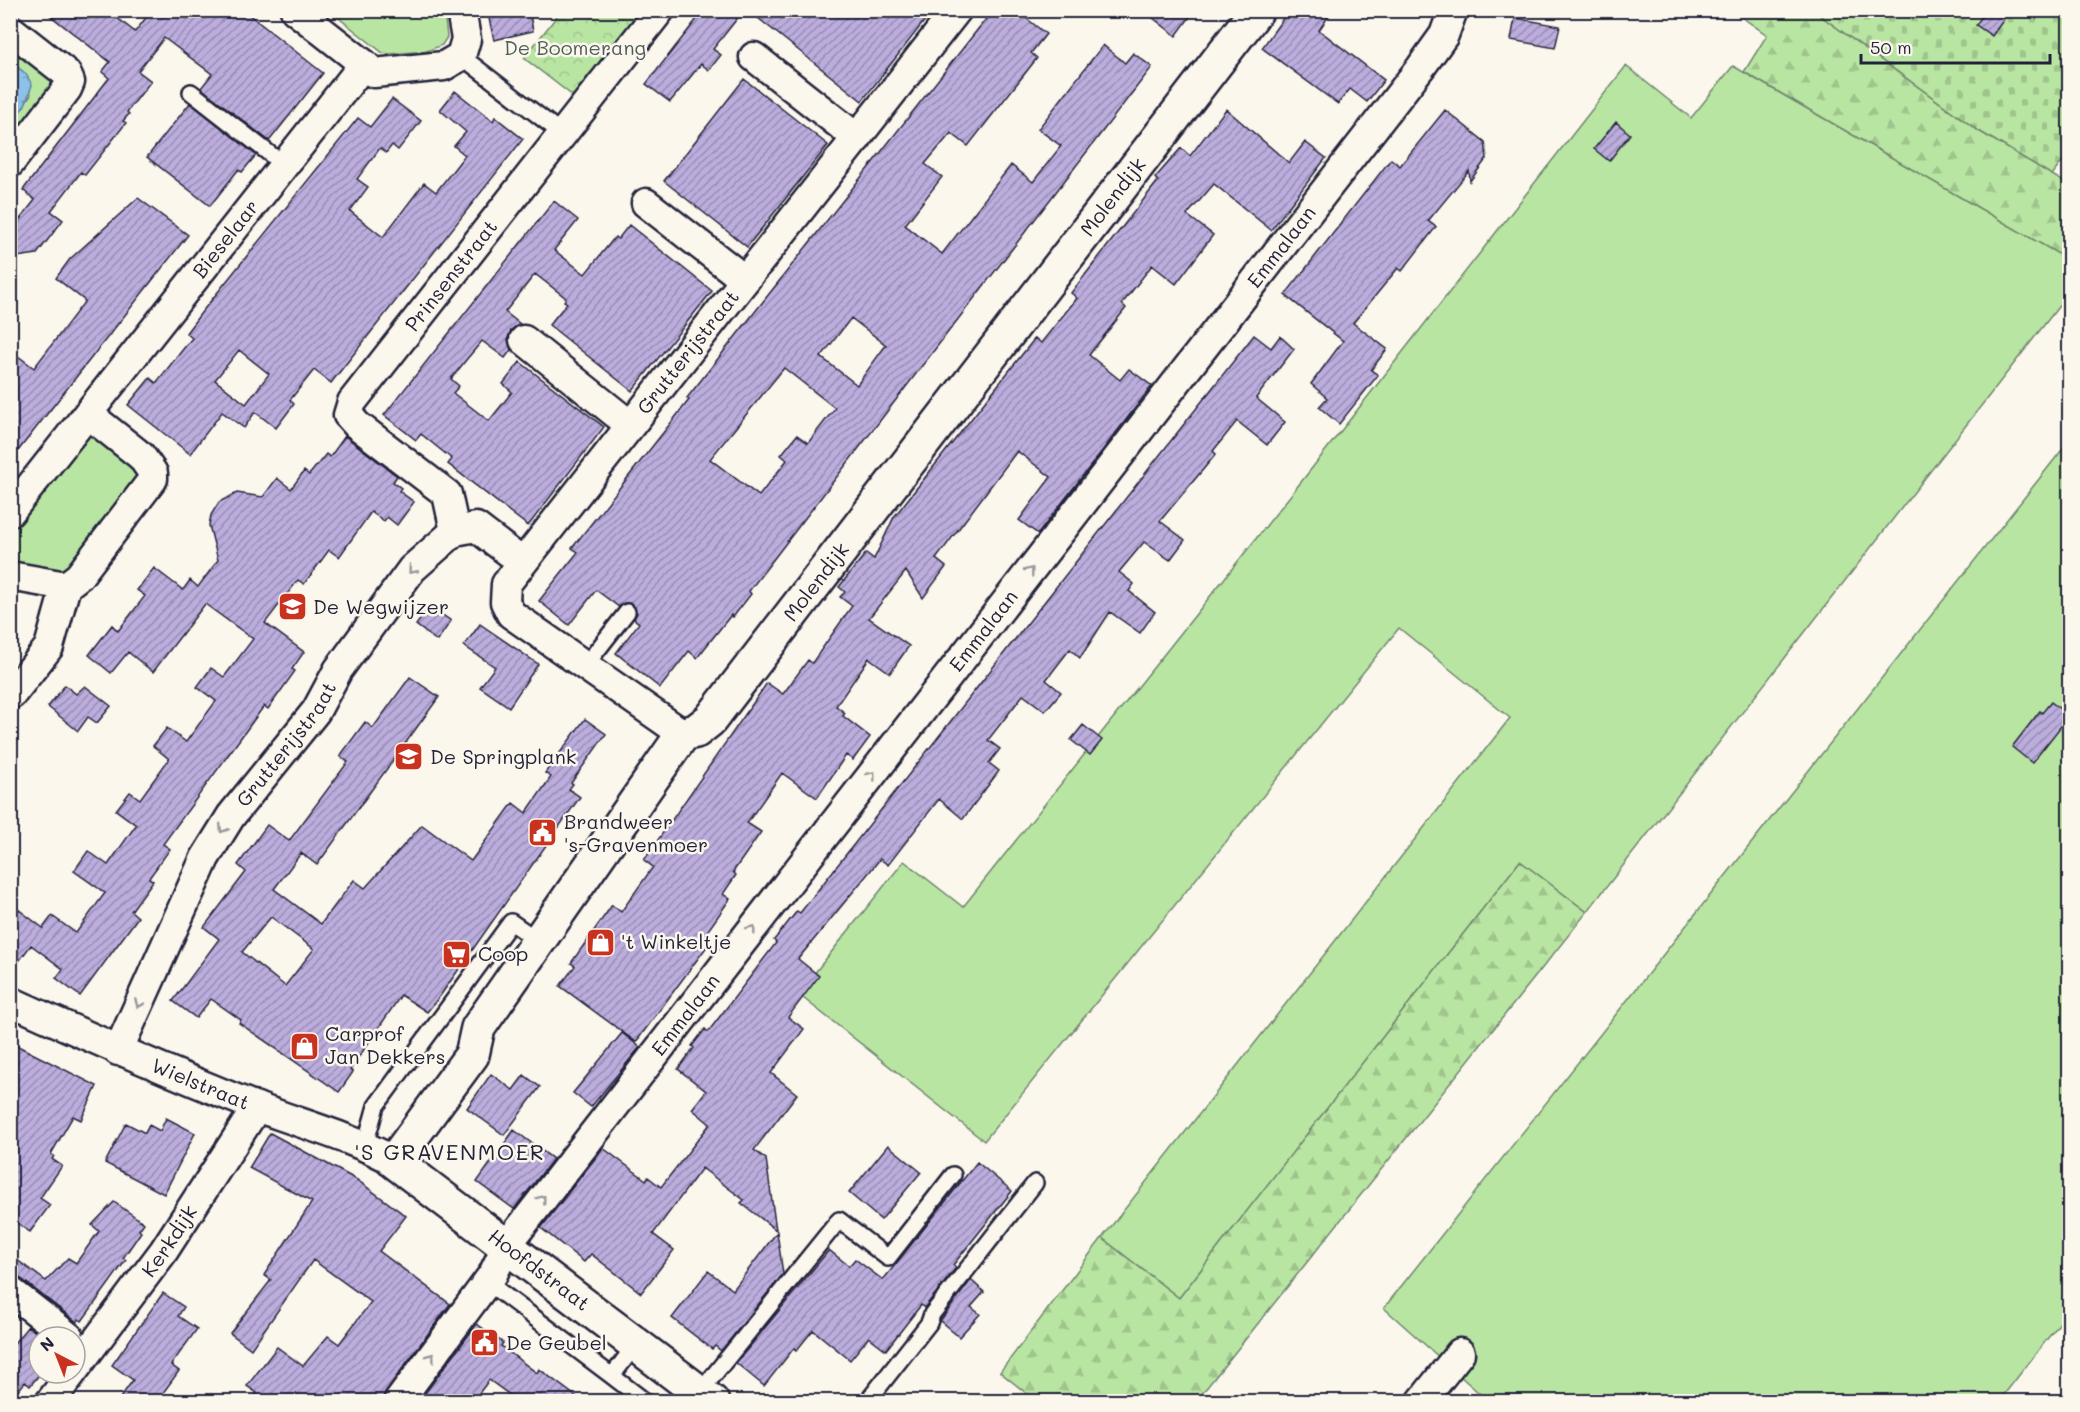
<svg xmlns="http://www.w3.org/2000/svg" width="2080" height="1412" viewBox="0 0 2080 1412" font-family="Mali,sans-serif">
  <defs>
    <pattern id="forest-firs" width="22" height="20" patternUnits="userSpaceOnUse" patternTransform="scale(1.5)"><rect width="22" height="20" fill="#b9e5a2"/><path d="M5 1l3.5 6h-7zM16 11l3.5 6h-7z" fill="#9fc48c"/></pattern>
    <pattern id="cemetery-stones" width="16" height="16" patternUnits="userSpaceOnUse" patternTransform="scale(1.5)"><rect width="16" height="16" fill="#b9e5a2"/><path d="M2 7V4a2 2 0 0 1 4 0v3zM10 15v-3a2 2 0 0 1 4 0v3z" fill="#9fc48c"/></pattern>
    <pattern id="park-crowns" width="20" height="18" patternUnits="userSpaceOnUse" patternTransform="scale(1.5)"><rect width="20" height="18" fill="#b9e5a2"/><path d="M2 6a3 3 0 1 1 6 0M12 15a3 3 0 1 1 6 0" fill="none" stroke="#9fc48c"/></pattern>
    <pattern id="water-ripples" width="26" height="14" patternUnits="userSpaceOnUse" patternTransform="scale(1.5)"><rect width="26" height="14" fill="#8cc2ea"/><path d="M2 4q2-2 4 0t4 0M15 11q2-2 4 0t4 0" fill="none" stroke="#78a6ca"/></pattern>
    <pattern id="building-hatch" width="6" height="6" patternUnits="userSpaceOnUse" patternTransform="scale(1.5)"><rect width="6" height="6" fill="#bcaddd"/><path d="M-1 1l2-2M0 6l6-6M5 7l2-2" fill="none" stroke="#988cb4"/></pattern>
  </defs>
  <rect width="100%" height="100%" fill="#fbf7ec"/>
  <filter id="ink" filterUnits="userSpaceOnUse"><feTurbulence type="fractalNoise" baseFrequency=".0167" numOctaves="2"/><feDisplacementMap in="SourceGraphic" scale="12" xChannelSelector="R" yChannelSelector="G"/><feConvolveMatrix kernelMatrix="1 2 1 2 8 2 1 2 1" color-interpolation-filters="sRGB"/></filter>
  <g filter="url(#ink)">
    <path fill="#b9e5a2" stroke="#6e846e" stroke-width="1.5" d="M330,11H444L447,37L442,45L427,51L390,54L383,53Z
      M10,38L60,81L11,152V124L31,94L26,74L11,62Z
      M1626,66L1691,118L1733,66L2069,260V293L1587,912L1520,861L1179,1298L1102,1238L1510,718L1399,628L984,1141L798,994L904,861L963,907L1305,477Z
      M86,428L136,469L139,483L69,572L11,565V521Z
      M2069,441V1311L1999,1401H1488L1384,1308Z"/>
    <path fill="url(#forest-firs)" stroke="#6e846e" stroke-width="1.5" d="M1733,11H1814L1979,131L2069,185V260L1744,72L1767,35Z
      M1520,861L1587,912L1196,1401H1036L1000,1372L1102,1238L1179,1298Z"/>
    <path fill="url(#cemetery-stones)" stroke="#6e846e" stroke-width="1.5" d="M1814,11H2069V153L2052,175L1979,131Z"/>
    <path fill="url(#park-crowns)" stroke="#6e846e" stroke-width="1.5" d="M647,10L578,100L524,58L561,11Z"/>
    <path fill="url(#water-ripples)" stroke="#6282a4" stroke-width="1.5" d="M11,62L26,74L32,85L25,105L11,124Z"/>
    <path fill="url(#building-hatch)" stroke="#22223b" stroke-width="1.5" fill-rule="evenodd" d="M43,10H107L135,32L152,10H243L323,73L270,140H268L201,88L212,74L164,38L138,71L151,81L127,112L129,114L123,121L126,123L85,175L81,172L51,211L63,220L37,254L10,258V232L35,200L23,190L109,78L102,72L110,62Z
      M487,10H529L533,31L494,40Z
      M704,10H744L713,49L721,55L709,70L701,64L670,102L646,84Z
      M748,10H933L862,101Z
      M993,10H1016L1046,34L1031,53L1037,58L968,146L951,133L925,164L942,177L905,225L942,254L1011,165L1033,182L1061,146L1038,129L1103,45L1125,63L1133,53L1152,67L749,591L751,594L733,617L731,615L697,658L689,651L660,688L616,653L639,623L634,619L637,613L632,604L624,603L619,607L596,590L569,625L539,601L578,552L572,548L689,400L687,398ZM851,318L886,345L857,385L821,357ZM784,368L835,408L808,443L797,435L781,455L787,460L759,496L710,459Z
      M1143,10H1195L1176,36Z
      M1289,10H1333L1319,30L1384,80L1367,102L1350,89L1338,104L1262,48Z
      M1986,10H1993L2004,19L1992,36L1976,25Z
      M1515,18L1560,26L1555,48L1511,40Z
      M744,79L828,145L747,247L664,181Z
      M455,91L493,121L495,117L523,139L331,383L314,370L290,400L294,404L276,428L255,412L244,428L222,412L190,454L128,405L150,378L156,383L192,338L186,333L201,313L358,118L370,127L392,99L421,121L398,150L392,145L386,153L380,148L357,179L368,187L350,211L383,237L424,183L436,192L465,155L454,146L466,132L440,110ZM239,350L269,374L246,404L215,380Z
      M190,103L256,155L242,172L238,170L210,206L147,157Z
      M1226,109L1289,163L1305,142L1326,158L1271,230L1214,184L1187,215L1213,235L1176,284L1152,265L1122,304L1126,308L1089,355L1120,380L1129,369L1152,386L1038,534L1019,520L1051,477L1017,451L936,559L946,567L923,598L906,571L869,618L909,646L890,673L869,658L836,706L845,713L843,716L870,737L853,760L846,755L817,798L782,773L747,823L761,832L733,872L736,875L723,894L730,899L704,936L711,941L636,1042L560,986L575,966L571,963L612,905L621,912L653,867L644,860L767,683L783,694L808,660L812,663L852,606L840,597L845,592L839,587L866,553L874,559L894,517L1035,338L1041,343L1077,298L1071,293L1158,181L1155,178L1181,148L1190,156Z
      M1445,110L1485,142L1487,158L1470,181L1469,171L1428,221L1436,227L1402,271L1398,268L1353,323L1387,349L1371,370L1378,375L1339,424L1319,407L1327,398L1311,384L1343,341L1285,295L1391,159L1400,166Z
      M1616,122L1630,134L1609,161L1594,149Z
      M138,198L188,235L10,461V350L34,368L85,301L56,278L70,259Z
      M554,201L578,220L554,250L585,274L615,237L618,239L629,225L712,291L632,391L549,325L567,303L564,301L566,298L535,274L505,312L520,324L511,330L508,338L511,350L505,358L482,341L466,360L451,379L459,386L453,393L489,421L512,392L503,384L520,362L604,427L528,526L448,464L452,459L421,434L416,440L384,415Z
      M1254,335L1271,348L1280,336L1294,349L1256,398L1285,422L1267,445L1237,421L1213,451L1216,454L1160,521L1185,540L1170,560L1144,542L1119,572L1134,584L1129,591L1155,612L1140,633L1110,612L1080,658L1070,649L1046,680L1061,692L1045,711L1023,695L988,740L1000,749L989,763L999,771L963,819L939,799L888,865L880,859L798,959L819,976L788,1017L804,1029L771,1073L797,1094L754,1150L766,1159L776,1230L741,1203L744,1200L702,1168L653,1234L674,1250L641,1293L591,1254L584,1262L541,1228L603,1148L646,1180L648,1177L661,1187L710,1124L692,1109L706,1091L678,1069L694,1048L692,1046L705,1029L708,1032L776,943L774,940L797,911L800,913Z
      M345,436L397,476L393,482L401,488L399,491L414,502L397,525L387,517L384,521L371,512L339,557L329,550L304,584L298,580L265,623L304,652L292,669L295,671L268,709L264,706L163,844L170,849L149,878L153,881L131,911L138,917L80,996L56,978L63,969L31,945L10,973V903L43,928L52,916L76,933L105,893L74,871L88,851L108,865L136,825L116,810L130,792L140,799L169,759L153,746L167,728L186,742L216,701L197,687L211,668L224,677L253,639L205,604L153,672L128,652L111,673L89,655L112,625L118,631L145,596L137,590L154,568L183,590L190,580L198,587L218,560L209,525L211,515L219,502L237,493L263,497L277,478L291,489L304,471L309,475L326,454L330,457Z
      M430,606L451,621L437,641L416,625Z
      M480,624L538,664L509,707L480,687L495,667L464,646Z
      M410,677L439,697L317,865L301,853L274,889L321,924L354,880L365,888L422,825L471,861L513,803L526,813L551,777L545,773L585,719L606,734L571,783L573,784L569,789L580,797L440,996L427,1012L401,995L350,1070L353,1072L339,1092L239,1023L241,1020L211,999L196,1018L173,1001L219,939L204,927L246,872L238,865L267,825L289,841L348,762L340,756L365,722L373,728ZM271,917L314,949L285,986L242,952Z
      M65,685L76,694L85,686L111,706L97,723L88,717L78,731L48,707Z
      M2051,702L2069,716L2032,763L2012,747L2040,711L2042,713Z
      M1083,725L1102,740L1090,755L1071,740Z
      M622,1033L640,1047L591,1107L573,1093Z
      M10,1042L97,1086L81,1120L73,1116L51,1154L54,1156L52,1159L62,1166L40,1198L50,1205L30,1232L10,1218Z
      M491,1074L513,1090L524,1075L540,1087L504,1135L467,1108Z
      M166,1118L195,1133L164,1194L105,1163L126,1123L145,1133L149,1125L160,1131Z
      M514,1130L553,1159L514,1209L477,1182Z
      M270,1133L357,1180L406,1216L379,1251L450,1304L385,1392L382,1401H251L257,1393L247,1386L277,1347L303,1366L328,1336L339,1344L371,1302L313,1260L251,1349L230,1333L271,1280L264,1275L312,1202L249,1168Z
      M888,1145L921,1172L881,1220L849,1193Z
      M977,1162L1012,1191L953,1265L956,1268L924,1308L921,1305L886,1350L869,1337L850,1360L813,1330L796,1351L794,1348L764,1386L736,1363L829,1250L849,1266L855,1259L883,1280Z
      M114,1202L144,1223L139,1230L141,1232L123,1258L126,1260L82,1321L79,1319L77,1322L20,1278L10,1275V1255L46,1281L68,1258L76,1263L99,1231L92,1225Z
      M777,1232L783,1274L721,1351L715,1346L712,1349L672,1318L708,1271L733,1290Z
      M971,1280L984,1292L971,1307L980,1314L959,1337L940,1321Z
      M163,1293L184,1307L178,1316L197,1329L171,1365L179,1371L157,1401H118L133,1380L112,1365Z
      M477,1324L503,1343L501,1346L537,1373L539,1369L582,1401H518L489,1380L473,1401H419Z
      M28,1326L39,1335V1375L30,1386L25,1382L10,1401V1348Z"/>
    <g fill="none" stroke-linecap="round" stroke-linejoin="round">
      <defs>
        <path id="service" d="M461,56L556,129
          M191,92L284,165
          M585,666L627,612
          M365,1145L376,1106L511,922L540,942
          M487,1282L612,1376
          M636,1344L612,1376L646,1402
          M700,1392L839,1220L888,1258L953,1175
          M867,1402L929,1323L932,1314L1035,1183"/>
        <g id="minor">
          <path d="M295,10L364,64"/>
          <path d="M10,29L66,73L70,82L67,89L10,163"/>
          <path d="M754,57L857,138"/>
          <path d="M646,203L745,280"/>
          <path d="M524,340L630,425"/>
          <path id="s1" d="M10,512L364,64L374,73L444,66L461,56L466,39L461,10"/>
          <path id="s2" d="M455,531L447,494L357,425L348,415L352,402L660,10"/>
          <path d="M10,576L66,586L79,576L153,479V473L141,456L88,414"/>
          <path d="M12,694L49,647L66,586"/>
          <path id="s3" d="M683,734L511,614L505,602L506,584L957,10"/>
          <path id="s4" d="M10,1001C91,1038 171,1073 254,1106C301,1124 349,1136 394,1161"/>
          <path id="s5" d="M118,1051L205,858L231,816L316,711L338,670L412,569L455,531L476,527L522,562"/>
          <path d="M10,1291L69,1337"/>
          <path id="s6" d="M75,1369L163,1252L257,1107"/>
          <path d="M50,1402L72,1373"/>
          <path id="s7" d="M398,1402L493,1274L507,1245L1421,67L1444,35L1453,10"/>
          <path d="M1421,1402L1460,1353"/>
        </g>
        <g id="tertiary">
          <path id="s8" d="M712,1402L394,1161L472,1055L478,1028L683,734L696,731L710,720L1257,10"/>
        </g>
      </defs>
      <use href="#service" stroke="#22223b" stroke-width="20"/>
      <use href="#minor" stroke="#22223b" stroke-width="33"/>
      <use href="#tertiary" stroke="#22223b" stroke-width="38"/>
      <use href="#service" stroke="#fbf7ec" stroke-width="15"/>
      <use href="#minor" stroke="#fbf7ec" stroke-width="28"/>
      <use href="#tertiary" stroke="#fbf7ec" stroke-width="33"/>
    </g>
    <defs><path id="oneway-chevron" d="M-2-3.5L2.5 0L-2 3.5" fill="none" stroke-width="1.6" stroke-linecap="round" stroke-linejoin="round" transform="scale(1.5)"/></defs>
    <g stroke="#99979c">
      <use href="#oneway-chevron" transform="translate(412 570) rotate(131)"/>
      <use href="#oneway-chevron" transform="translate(1030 571) rotate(-52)"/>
      <use href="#oneway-chevron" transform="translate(872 775) rotate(-52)"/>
      <use href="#oneway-chevron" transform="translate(223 829) rotate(122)"/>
      <use href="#oneway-chevron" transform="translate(752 929) rotate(-52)"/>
      <use href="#oneway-chevron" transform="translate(139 1004) rotate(114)"/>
      <use href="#oneway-chevron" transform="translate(542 1199) rotate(-52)"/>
      <use href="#oneway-chevron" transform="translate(431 1357) rotate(-53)"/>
    </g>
  </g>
  <defs>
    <symbol id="school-square" viewBox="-11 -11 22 22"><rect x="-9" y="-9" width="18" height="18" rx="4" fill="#c8321e" stroke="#fbf7ec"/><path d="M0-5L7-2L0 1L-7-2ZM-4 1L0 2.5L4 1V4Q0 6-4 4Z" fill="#fff"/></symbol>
    <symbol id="civic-square" viewBox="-11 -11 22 22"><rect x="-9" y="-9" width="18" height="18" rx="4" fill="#c8321e" stroke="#fbf7ec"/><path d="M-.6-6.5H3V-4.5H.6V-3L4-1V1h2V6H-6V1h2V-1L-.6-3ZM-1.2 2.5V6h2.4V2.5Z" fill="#fff"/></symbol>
    <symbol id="shop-square" viewBox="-11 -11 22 22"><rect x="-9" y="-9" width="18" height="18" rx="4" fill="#c8321e" stroke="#fbf7ec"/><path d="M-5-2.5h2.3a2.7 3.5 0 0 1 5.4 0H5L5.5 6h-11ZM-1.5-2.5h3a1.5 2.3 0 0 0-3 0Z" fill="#fff"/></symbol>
    <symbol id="supermarket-square" viewBox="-11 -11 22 22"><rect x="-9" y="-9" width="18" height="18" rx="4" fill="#c8321e" stroke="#fbf7ec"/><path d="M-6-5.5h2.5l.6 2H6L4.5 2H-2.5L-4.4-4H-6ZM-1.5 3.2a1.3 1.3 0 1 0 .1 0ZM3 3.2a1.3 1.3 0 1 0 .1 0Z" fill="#fff"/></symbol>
  </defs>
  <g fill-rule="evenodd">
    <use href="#school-square" x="276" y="590" width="33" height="33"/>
    <use href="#school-square" x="392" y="740" width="33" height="33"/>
    <use href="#civic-square" x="526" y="816" width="33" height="33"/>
    <use href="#shop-square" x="584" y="926" width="33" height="33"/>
    <use href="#supermarket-square" x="440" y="938" width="33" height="33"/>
    <use href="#shop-square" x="288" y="1030" width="33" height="33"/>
    <use href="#civic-square" x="468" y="1326" width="33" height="33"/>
  </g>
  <g text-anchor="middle" stroke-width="5" stroke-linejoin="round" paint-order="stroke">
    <g font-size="20" fill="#4f5c5a" stroke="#fbf7ec">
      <text x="575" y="55">De Boomerang</text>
    </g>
    <g font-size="20" fill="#22223b" stroke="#fbf7ec">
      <text dy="7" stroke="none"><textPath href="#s8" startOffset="1608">Molendijk</textPath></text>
      <text dy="7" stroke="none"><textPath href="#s1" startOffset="348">Bieselaar</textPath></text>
      <text dy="7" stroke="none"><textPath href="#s7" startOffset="1455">Emmalaan</textPath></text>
      <text dy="7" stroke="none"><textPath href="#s2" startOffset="339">Prinsenstraat</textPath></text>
      <text dy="7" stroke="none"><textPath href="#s3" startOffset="536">Grutterijstraat</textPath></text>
      <text dy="7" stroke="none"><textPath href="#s8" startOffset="1122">Molendijk</textPath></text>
      <text dy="7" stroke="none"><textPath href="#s7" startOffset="969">Emmalaan</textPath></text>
      <text dy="7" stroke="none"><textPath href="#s5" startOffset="352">Grutterijstraat</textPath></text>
      <text dy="7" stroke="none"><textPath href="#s7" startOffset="483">Emmalaan</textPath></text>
      <text dy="7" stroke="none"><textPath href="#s4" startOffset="208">Wielstraat</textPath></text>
      <text dy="7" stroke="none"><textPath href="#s6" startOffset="159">Kerkdijk</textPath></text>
      <text transform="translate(539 1270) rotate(37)" y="7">Hoofdstraat</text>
    </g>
    <g font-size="20" fill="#22223b" stroke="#fbf7ec" text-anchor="start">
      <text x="313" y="614">De Wegwijzer</text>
      <text x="430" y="764">De Springplank</text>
      <text x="564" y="829">Brandweer<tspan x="564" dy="23">'s-Gravenmoer</tspan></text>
      <text x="621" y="949">'t Winkeltje</text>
      <text x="478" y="961">Coop</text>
      <text x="325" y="1041">Carprof<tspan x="325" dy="23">Jan Dekkers</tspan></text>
      <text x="506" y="1350">De Geubel</text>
    </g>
    <g font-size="22" letter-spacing="1.5" fill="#22223b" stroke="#fbf7ec">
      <text x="450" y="1160">'S GRAVENMOER</text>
    </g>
  </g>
  <rect width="2080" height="1412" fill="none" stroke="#fbf7ec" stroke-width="36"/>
  <rect x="18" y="18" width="2044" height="1376" fill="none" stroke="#22223b" stroke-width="2" filter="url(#ink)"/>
  <g transform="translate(57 1355) rotate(318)"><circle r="28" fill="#fbf7ec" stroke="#a4a2a5" stroke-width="1.5"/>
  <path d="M0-4.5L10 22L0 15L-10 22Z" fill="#c8321e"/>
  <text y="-9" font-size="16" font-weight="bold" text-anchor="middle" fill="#22223b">N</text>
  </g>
  <path d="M1861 54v9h189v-9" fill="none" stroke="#22223b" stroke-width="3"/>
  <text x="1870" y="54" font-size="18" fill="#22223b" stroke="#fbf7ec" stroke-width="4.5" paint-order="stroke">50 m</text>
</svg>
